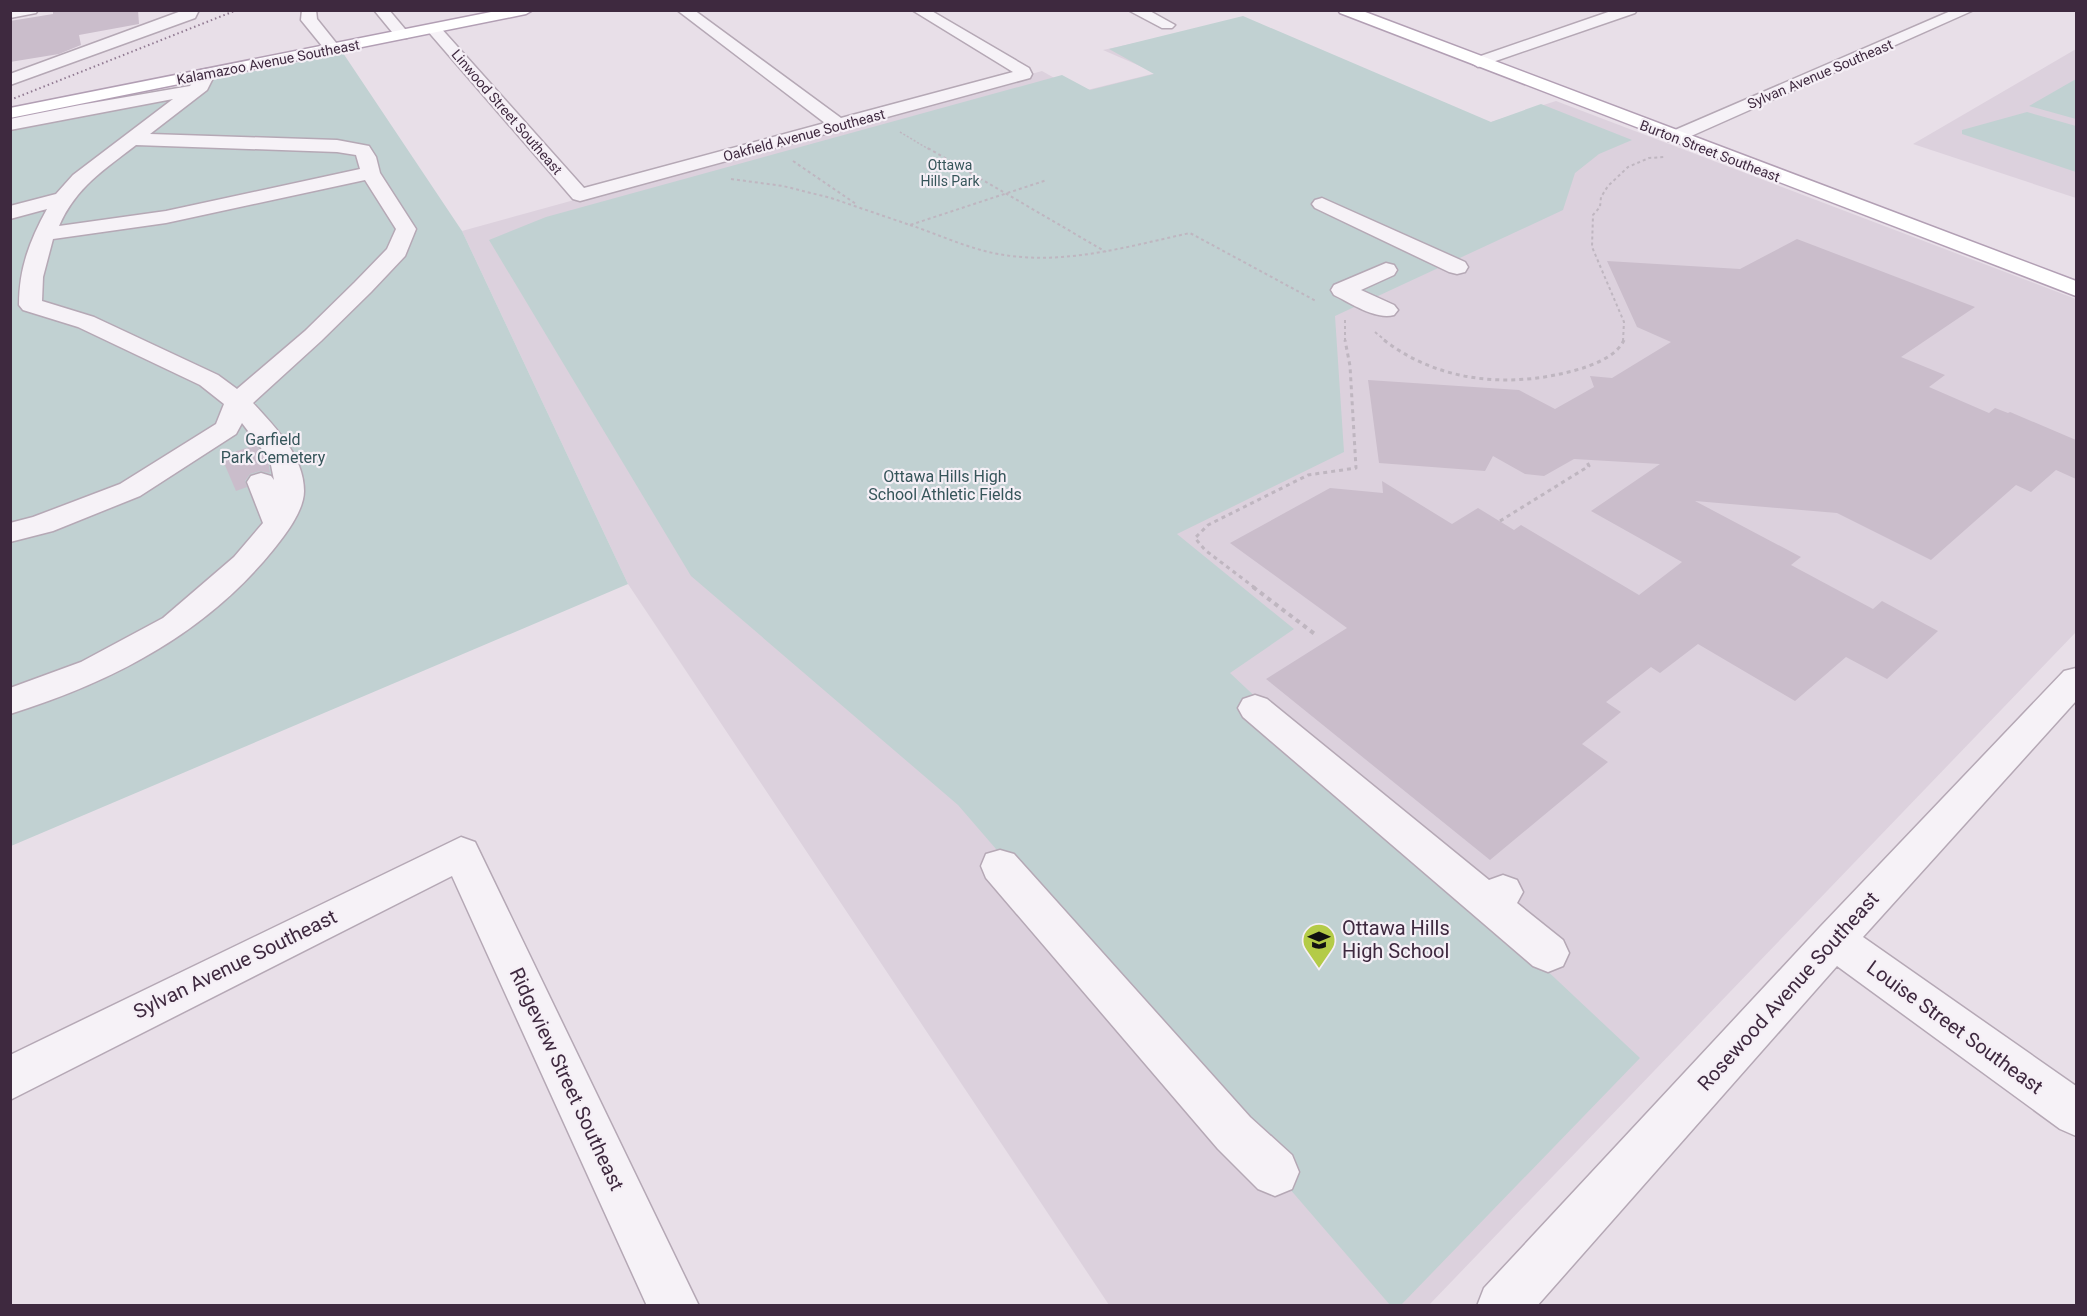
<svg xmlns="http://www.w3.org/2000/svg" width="2087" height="1316" viewBox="0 0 2087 1316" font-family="Roboto,sans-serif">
  <rect width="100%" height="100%" fill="#e8dfe8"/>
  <path fill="#dcd1dd" d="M1245,19L1488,123L1556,101L2076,299V632L1429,1305H1109L628,584L462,231L1042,71L1079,92L1156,73L1103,50Z
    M2076,49V198L1913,144Z"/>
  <path fill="#c1d1d2" d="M1243,16L1491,122L1541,104L1632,140L1599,154L1575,173L1563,210L1335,316L1344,452L1177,534L1294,629L1230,673L1640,1058L1401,1305H1390L958,805L691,576L489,240L546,217L1062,75L1090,90L1154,74L1109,49Z
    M343,53L462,231L628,584L11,846V121Z
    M2076,79V119L2029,106Z
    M2027,112L2076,126V172L1962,134V130Z"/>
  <path fill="#cabdcb" d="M53,10H138L139,24L79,35L81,45L59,54L10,62V21L53,14Z
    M1797,239L1975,307L1901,357L1945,375L1929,387L1989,413L1995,408L2008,413L2010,412L2076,440V479L2056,470L2031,492L2016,485L1931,560L1837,513L1695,501L1801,557L1791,565L1873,609L1882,601L1938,631L1887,679L1846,657L1795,701L1698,644L1660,673L1651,667L1606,702L1621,712L1582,744L1608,762L1490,860L1266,679L1347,628L1230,543L1330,488L1383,493L1382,481L1452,524L1478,508L1514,530L1521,525L1639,595L1682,562L1591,511L1660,464L1574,459L1544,476L1525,474L1493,456L1485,471L1379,463L1368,380L1519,390L1555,409L1594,387L1590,376L1612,378L1671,342L1637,327L1607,261L1740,269Z
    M256,445L268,461L270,473L260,471L250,474L245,481L247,487L236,491L221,456Z"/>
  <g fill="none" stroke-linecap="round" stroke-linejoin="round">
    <defs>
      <path id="minor" d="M10,10H38L36,13L10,18Z
        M184,10H199L195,18L10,85V74Z
        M302,10H316L317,19L341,49L339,52H327L301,20Z
        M374,10H389L410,35L407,38H397Z
        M677,10H694L841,118L1013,72L912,10H930L1029,68L1032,74L1030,78L580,201L573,199L426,29L434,24L439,26L584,188L825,123Z
        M1128,10H1148L1175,25L1172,28H1162Z
        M1614,10H1637L1635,13L1484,65L1478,67L1470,62L1472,59Z
        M1953,10H1974L1680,141H1668L1665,137L1668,133Z
        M207,69L215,74L207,90L150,134L337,140L369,146L376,157L380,173L416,229L405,256L371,292L321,341L253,403C275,427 304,456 304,491C304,511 285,535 273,550C205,634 112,682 10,714V688L81,662L163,618L234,557L263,523L247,482L251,476L261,473L271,476L274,480L270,460L242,423L236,434L140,496L53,531L10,542V523L33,517L120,484L216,424L224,404L200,385L78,327L23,310L19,305C19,268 30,240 47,209L10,219V206L56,194L73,175L173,99L10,130V119L80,105L190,86L201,70ZM136,145L337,152L356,155L360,169L166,211L59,226C76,187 104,170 136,145ZM365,180L396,229L387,249L355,282L305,331L237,389L218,375L94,317L42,301L43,277L53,239L166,223Z
        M1322,198L1465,262L1468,267L1465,272L1457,274L1449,272L1315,208L1312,204L1315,200Z
        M1386,263L1394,265L1397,270L1394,275L1361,290L1394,305L1398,310L1394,315C1375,320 1351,303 1334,295L1331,290L1334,285Z
        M2076,668V701L1863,937L2076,1086V1136L2060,1129L1837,966L1537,1306H1477L1484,1288L1820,927L2064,671Z
        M1255,695L1267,699L1489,880L1503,875L1517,880L1523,892L1517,903L1563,940L1569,953L1563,966L1548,972L1533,966L1243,717L1238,708L1243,699Z
        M461,837L475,842L699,1306H647L452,876L10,1100V1055Z
        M1000,850L1014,854L1250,1117L1292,1155L1299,1172L1292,1189L1275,1196L1258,1189L1218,1149L986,878L981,866L986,854Z"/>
      <path id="major" d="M501,10H533L526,14L10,118V108Z
        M1338,10H1360L2076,281V296L1340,13Z"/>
    </defs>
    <use href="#minor" stroke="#b5a8b5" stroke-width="3"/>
    <use href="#major" stroke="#b29fb4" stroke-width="3"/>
    <path stroke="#bfb6c0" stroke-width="1.5" stroke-dasharray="2 2" stroke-linecap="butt" d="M900,132L930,150"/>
    <path stroke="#bfb6c0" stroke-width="2" stroke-dasharray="3 3" stroke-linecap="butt" d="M928,148L1106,252
      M793,161L856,204
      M731,179L783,186L831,198L910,225L1047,180
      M910,225C937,234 965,247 993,253C1060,267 1125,247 1190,233L1316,301
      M1375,332L1386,341
      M1345,341V319
      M1623,341L1624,322L1592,247L1593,215L1600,207L1601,197L1608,186L1628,167L1649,158L1664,157"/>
    <path stroke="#bfb6c0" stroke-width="3" stroke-dasharray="4 4" stroke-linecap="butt" d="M1384,340C1441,384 1515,389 1583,368C1598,363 1617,355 1624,340
      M1500,521L1589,466L1586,460
      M1255,588L1205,550L1195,538L1208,525L1308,475L1356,468L1350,366L1345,340"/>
    <path stroke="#bfb6c0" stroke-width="4" stroke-dasharray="4.5 4.5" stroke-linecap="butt" d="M1253,587L1316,635"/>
    <use href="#minor" fill="#f6f2f7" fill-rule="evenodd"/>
    <use href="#major" fill="#fff" fill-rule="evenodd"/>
    <path stroke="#907991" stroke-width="2" stroke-dasharray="1.5 3" stroke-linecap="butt" d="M10,100L237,10"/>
  </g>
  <defs>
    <symbol id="school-pin" viewBox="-11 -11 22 30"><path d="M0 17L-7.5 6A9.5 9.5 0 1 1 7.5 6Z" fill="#b4cb47" stroke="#f5eff6"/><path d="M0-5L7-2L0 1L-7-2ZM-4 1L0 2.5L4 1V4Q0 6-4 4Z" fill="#111"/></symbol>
  </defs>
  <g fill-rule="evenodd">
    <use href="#school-pin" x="1300" y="921" width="38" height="52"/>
  </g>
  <g text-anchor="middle" stroke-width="4.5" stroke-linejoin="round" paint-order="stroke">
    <g font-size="14" fill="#3e293f" stroke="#f5eff6">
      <text transform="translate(268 62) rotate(-11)" y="5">Kalamazoo Avenue Southeast</text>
      <text transform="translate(1820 74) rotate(-23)" y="5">Sylvan Avenue Southeast</text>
      <text transform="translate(507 112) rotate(49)" y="5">Linwood Street Southeast</text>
      <text transform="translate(804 135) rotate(-15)" y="5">Oakfield Avenue Southeast</text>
      <text transform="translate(1710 151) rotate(21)" y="5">Burton Street Southeast</text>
    </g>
    <g font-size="14" fill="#36555a" stroke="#f5eff6">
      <text x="950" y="170">Ottawa<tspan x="950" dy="16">Hills Park</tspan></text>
    </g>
    <g font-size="16" fill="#36555a" stroke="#f5eff6">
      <text x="273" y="445">Garfield<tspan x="273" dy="18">Park Cemetery</tspan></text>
      <text x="945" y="482">Ottawa Hills High<tspan x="945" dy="18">School Athletic Fields</tspan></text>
    </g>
    <g font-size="20" fill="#3e293f" stroke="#f5eff6" text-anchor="start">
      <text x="1342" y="935">Ottawa Hills<tspan x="1342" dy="23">High School</tspan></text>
    </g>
    <g font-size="20" fill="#3e293f" stroke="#f5eff6">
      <text transform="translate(235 964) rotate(-26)" y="7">Sylvan Avenue Southeast</text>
      <text transform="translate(1788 991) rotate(-48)" y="7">Rosewood Avenue Southeast</text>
      <text transform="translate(1955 1027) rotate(36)" y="7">Louise Street Southeast</text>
      <text transform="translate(567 1079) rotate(65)" y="7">Ridgeview Street Southeast</text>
    </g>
  </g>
  <rect width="2087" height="1316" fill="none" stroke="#3e293f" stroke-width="24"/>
</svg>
